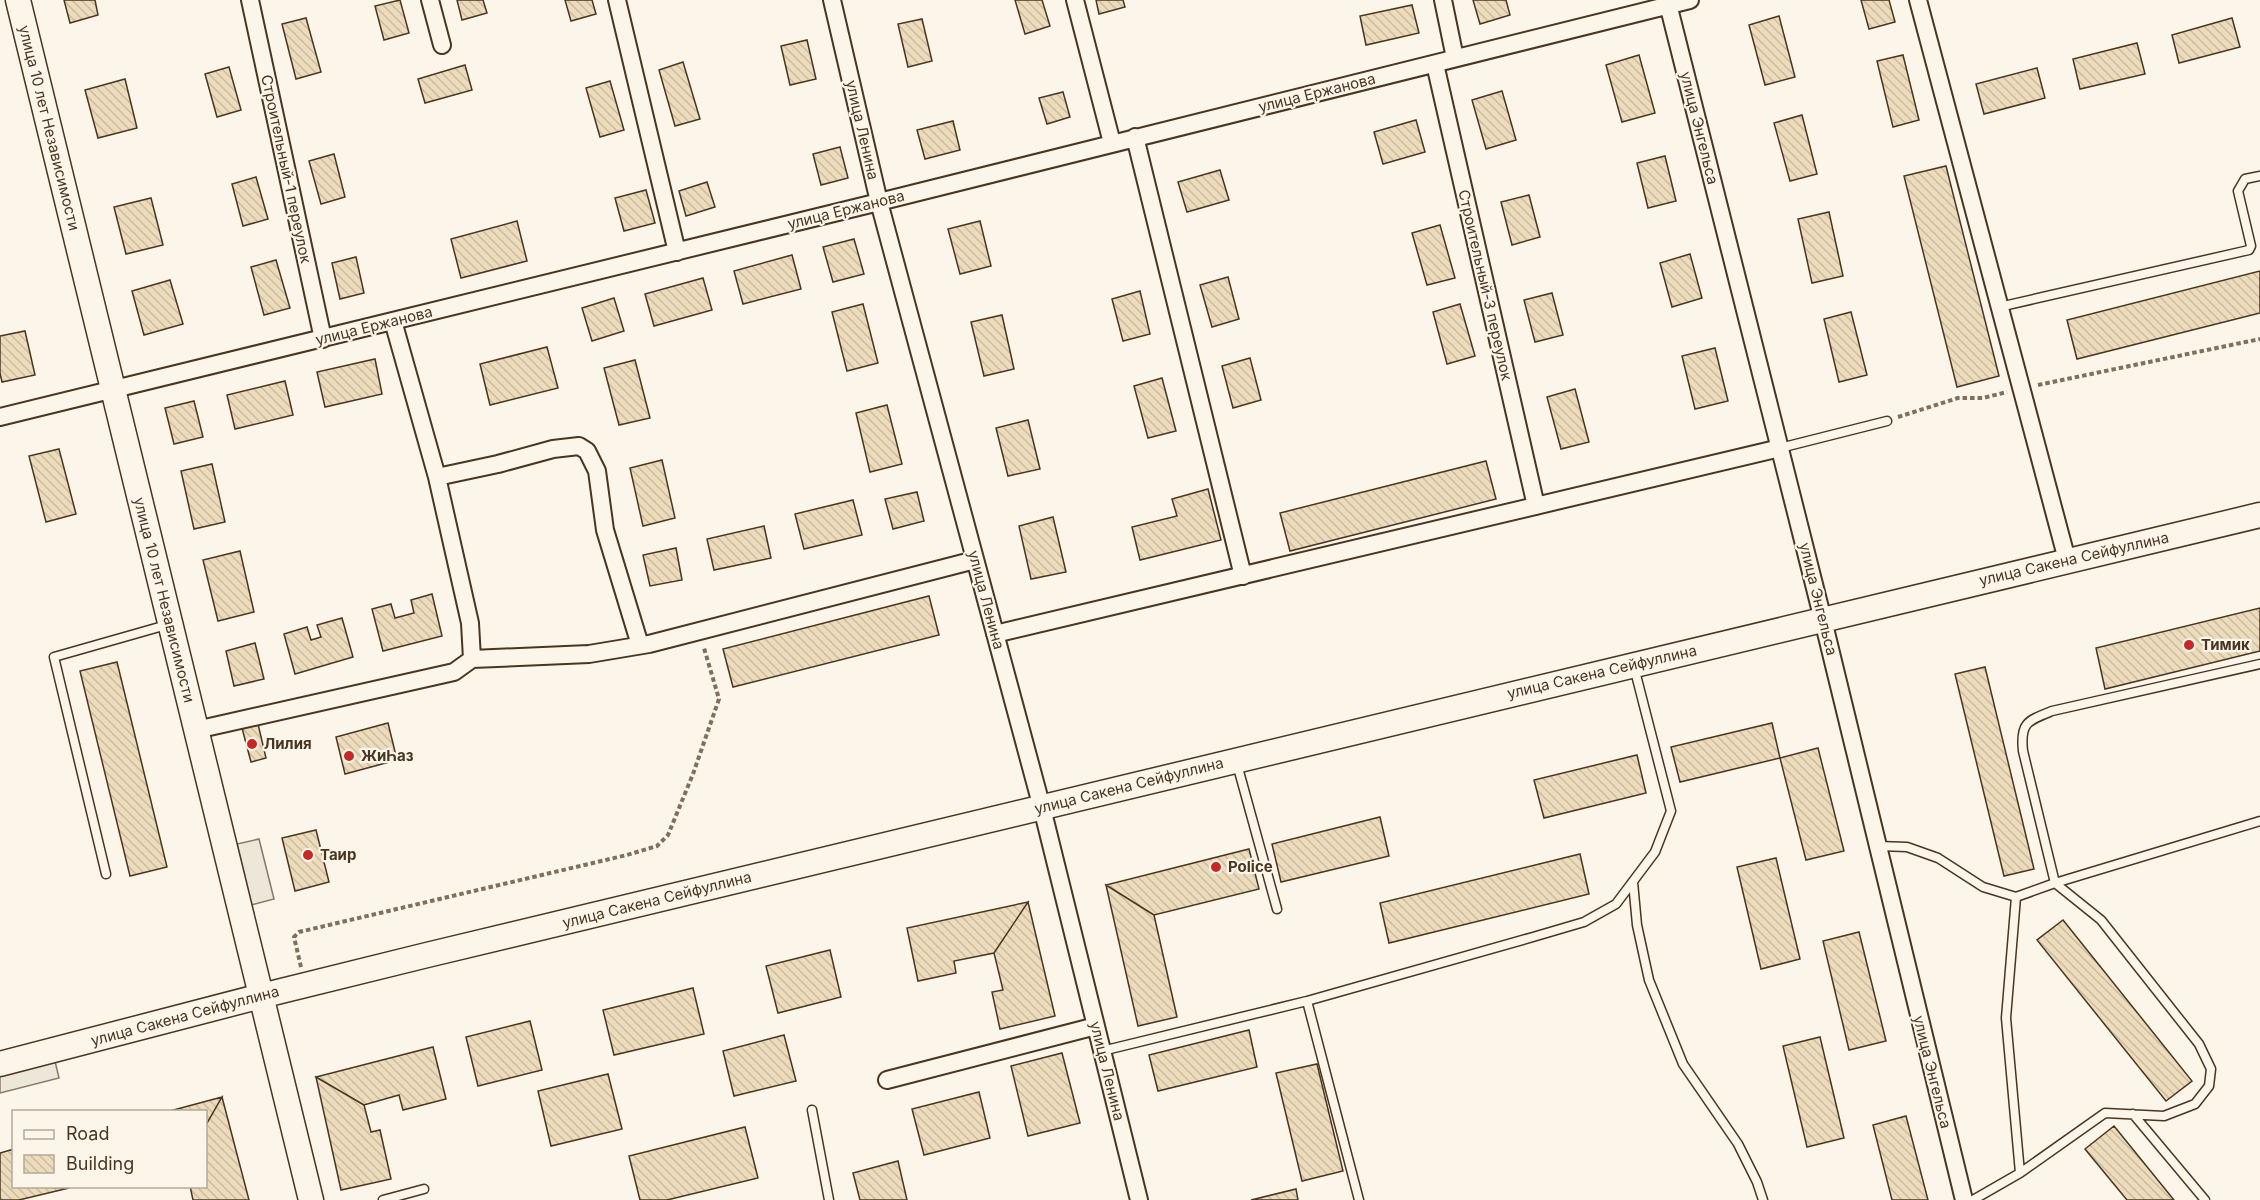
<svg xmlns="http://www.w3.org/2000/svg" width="2260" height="1200" viewBox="0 0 2260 1200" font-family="Inter,sans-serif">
  <defs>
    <pattern id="building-back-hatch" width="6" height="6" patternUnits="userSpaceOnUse" patternTransform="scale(1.5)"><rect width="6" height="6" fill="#ecdcbc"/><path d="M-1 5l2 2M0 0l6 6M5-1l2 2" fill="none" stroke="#ccbda1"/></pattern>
  </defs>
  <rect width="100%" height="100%" fill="#fbf6e9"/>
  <path fill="#ede7d9" stroke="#887966" stroke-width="1.5" d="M259,839L274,899L251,905L237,844Z
    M54,1057L59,1078L0,1093V1071Z"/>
  <path fill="url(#building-back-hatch)" stroke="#4a3520" stroke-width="1.5" d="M64,0H95L98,15L70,23Z
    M400,0L409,33L384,40L375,6Z
    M457,0H483L487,13L462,20Z
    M565,0H592L596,14L571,21Z
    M1015,0H1042L1050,26L1025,34Z
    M1096,0H1123L1125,7L1099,14Z
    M1473,0H1506L1510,15L1480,24Z
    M1861,0H1889L1895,22L1869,29Z
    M1412,5L1419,33L1366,45L1360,16Z
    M1779,16L1795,77L1765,85L1749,25Z
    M306,18L321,72L296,79L282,24Z
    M2232,18L2240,47L2179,63L2172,35Z
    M922,19L932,61L908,67L898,24Z
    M807,40L816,79L790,85L781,46Z
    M2137,43L2145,74L2080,89L2073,59Z
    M1639,55L1655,113L1622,122L1606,65Z
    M1903,55L1919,120L1893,127L1877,61Z
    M683,62L700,119L675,126L659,70Z
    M465,65L472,90L425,103L418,79Z
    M229,67L241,110L217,117L205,74Z
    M2037,68L2045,98L1984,114L1976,84Z
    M125,79L137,128L98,138L85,90Z
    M610,81L624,130L600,137L586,88Z
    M1502,91L1516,140L1486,149L1472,100Z
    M1063,92L1070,117L1047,124L1039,98Z
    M1802,115L1817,174L1790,181L1774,123Z
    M1416,120L1425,152L1383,164L1374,132Z
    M953,121L960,150L925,159L917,130Z
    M840,147L848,178L821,185L813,154Z
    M334,154L345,197L321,204L309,161Z
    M1665,156L1676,201L1648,208L1637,163Z
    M1946,166L1999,376L1957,387L1904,176Z
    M1220,170L1229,200L1187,212L1178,182Z
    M256,177L268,219L243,226L232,184Z
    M707,182L715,207L686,216L679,191Z
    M646,190L655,223L624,231L615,198Z
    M1529,195L1540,237L1512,245L1501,202Z
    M151,198L163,245L126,254L114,207Z
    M1829,212L1843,276L1812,283L1798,219Z
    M517,221L527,261L461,278L451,239Z
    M980,221L991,266L960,274L948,229Z
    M1440,225L1455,278L1427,285L1412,233Z
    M854,239L864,274L833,282L823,247Z
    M1690,254L1702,298L1672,307L1660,263Z
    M792,255L801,289L743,304L734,271Z
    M356,257L364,293L340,299L332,263Z
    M276,260L290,308L264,315L251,267Z
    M2260,271V313L2077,359L2067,320Z
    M1228,277L1239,319L1212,327L1200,285Z
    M703,278L712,310L654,326L645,294Z
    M170,280L183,324L144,335L132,291Z
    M1140,291L1150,334L1123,341L1112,299Z
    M1552,293L1563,335L1535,342L1524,300Z
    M614,298L624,331L592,341L582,308Z
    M863,304L878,363L847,371L832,312Z
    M1460,304L1475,356L1447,364L1433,312Z
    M1851,312L1867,375L1839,382L1824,319Z
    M1002,315L1014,369L984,376L971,322Z
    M25,331L35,375L2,382L0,373V336Z
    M547,347L558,388L490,405L480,364Z
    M1715,348L1728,401L1695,409L1682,356Z
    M1250,358L1261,400L1233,408L1222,366Z
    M375,359L382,394L325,407L317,372Z
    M635,360L650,418L619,425L604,368Z
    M1162,378L1176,431L1148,438L1134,386Z
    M285,381L293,415L235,429L227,395Z
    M1575,389L1589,442L1561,449L1547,397Z
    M194,401L203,437L174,444L165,408Z
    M887,405L902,464L870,472L856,413Z
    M1028,420L1040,469L1008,476L996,428Z
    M59,449L76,514L46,522L29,456Z
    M662,460L675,518L643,526L630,468Z
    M1486,461L1496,499L1290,551L1280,513Z
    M212,464L225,522L194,529L181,471Z
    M1208,489L1221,540L1140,560L1132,527L1177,516L1172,499Z
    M917,492L924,521L893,529L885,499Z
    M853,500L862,535L804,549L795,514Z
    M1053,517L1066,572L1031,579L1019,526Z
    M764,526L771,558L714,570L707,539Z
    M676,548L682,580L650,586L643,555Z
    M240,551L254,612L218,621L203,560Z
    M432,594L442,636L383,651L372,609L391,604L395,618L414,613L411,600Z
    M929,596L939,635L733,687L723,649Z
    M2260,608V651L2105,689L2096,648Z
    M342,618L353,657L295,674L284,634L307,627L311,640L321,637L317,625Z
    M255,643L264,679L234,686L226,651Z
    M117,662L167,867L130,876L80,671Z
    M1985,667L2034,869L2004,876L1955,674Z
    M388,723L397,760L345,774L336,737Z
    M1772,723L1780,758L1680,782L1671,747Z
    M258,724L266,758L251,762L242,728Z
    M1818,748L1844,851L1806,860L1780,758Z
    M1637,755L1646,793L1544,818L1534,780Z
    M1380,817L1389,856L1281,882L1272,844Z
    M316,830L329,882L295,891L282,838Z
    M1249,849L1259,889L1154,915L1106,885Z
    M1580,854L1589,894L1389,943L1380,903Z
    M1776,858L1800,959L1761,969L1737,867Z
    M1106,885L1154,915L1177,1017L1138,1026Z
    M1028,902L1055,1016L1000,1029L992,992L1003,990L994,953Z
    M1028,902L994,953L954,961L956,973L918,981L907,928Z
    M2063,920L2192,1081L2166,1101L2037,940Z
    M1859,932L1886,1041L1849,1050L1823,941Z
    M830,950L841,997L778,1013L766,966Z
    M693,988L704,1034L614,1055L603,1010Z
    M530,1021L542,1070L478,1086L466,1037Z
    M1249,1030L1257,1067L1158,1091L1149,1055Z
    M784,1035L796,1081L734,1096L723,1051Z
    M1820,1037L1844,1138L1807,1147L1783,1046Z
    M433,1047L446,1099L403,1110L399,1095L364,1105L316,1077Z
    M1062,1053L1080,1123L1028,1136L1011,1066Z
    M1317,1064L1343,1171L1302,1181L1276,1073Z
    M608,1074L622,1129L551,1146L538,1091Z
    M316,1077L364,1105L371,1132L380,1130L391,1179L341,1190Z
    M979,1092L990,1138L924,1155L912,1109Z
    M222,1097L206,1125V1112H166Z
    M222,1097L249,1200H193L190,1186H206V1125Z
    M1906,1116L1928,1200H1892L1873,1125Z
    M2114,1126L2174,1200H2127L2085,1149Z
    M745,1127L758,1178L667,1200H640L629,1156Z
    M14,1149V1186L69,1188L19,1200H0V1153Z
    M898,1161L907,1200H860L853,1173Z
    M1296,1189L1298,1200H1251Z"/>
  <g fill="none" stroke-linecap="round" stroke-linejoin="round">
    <defs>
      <path id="lane" d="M1999,307L2249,250L2251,246L2238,191L2245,179L2260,176
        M1780,448L1887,421
        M1237,764L1277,909
        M1878,846L1907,847L1938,858L1983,887L2016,897L2055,883L2260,821
        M106,874L54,657L170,624
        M1633,882L1637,925L1649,980L1683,1064L1738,1144L1757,1182L1763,1200
        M2016,897L2006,1018L2020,1173
        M1307,1001L1359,1200
        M1102,1051L1307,1001L1533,937L1584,922L1616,904L1655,852L1671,811L1634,667
        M812,1110L829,1200
        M2133,1114L2205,1200
        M383,1200L424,1189
        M1973,1200L2020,1173L2105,1113L2164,1116L2195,1104L2209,1086L2211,1069L2199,1044L2101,920L2055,883L2023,751C2020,723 2027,721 2052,711L2260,664"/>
      <path id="street" d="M250,0L323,339
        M430,0L442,45
        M617,0L677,252
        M832,0L879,202L1042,808L1139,1200
        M1075,0L1112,143
        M1443,0L1455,58
        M1667,0L1823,620L1964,1200
        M1918,0L2067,560
        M1435,64L1536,506
        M1135,137L1243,576
        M0,417L879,202L1690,0
        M437,477L498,464L553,449L579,446L587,451L597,471L605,530L640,645
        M995,634L1780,448
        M472,659L589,654L649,644L975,560
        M196,730L454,672L472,659L470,623L437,477L393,321
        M887,1080L1096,1026"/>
      <path id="secondary" d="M18,0L311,1200
        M0,1064L261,996L427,955L2260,515"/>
    </defs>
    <use href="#lane" stroke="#4a3520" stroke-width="11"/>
    <use href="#street" stroke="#4a3520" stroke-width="20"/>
    <use href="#secondary" stroke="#4a3520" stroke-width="27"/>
    <path stroke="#7f6f5c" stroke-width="4" stroke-dasharray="4.5 3" stroke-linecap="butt" d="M2038,385L2260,339
      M1898,417L1958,398H1983L2007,392
      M301,967L294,937L299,932L627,855L657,846L668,835L693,774L719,699L704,648"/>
    <use href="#lane" stroke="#fbf6e9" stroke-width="8"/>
    <use href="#street" stroke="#fbf6e9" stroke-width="16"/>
    <use href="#secondary" stroke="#fbf6e9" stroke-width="24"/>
  </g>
  <g fill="#c62828" stroke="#fbf6e9" stroke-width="2">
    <circle cx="2189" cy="645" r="6"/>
    <circle cx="252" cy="744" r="6"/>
    <circle cx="349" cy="756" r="6"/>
    <circle cx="308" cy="855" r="6"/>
    <circle cx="1216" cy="867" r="6"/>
  </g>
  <g text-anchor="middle" stroke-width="4.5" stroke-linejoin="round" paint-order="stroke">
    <g font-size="15" fill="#4a3520" stroke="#fbf6e9">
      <text transform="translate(1317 93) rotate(-14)" y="5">улица Ержанова</text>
      <text transform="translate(49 128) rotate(76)" y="5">улица 10 лет Независимости</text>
      <text transform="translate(1699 128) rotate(76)" y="5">улица Энгельса</text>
      <text transform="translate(862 130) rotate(77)" y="5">улица Ленина</text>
      <text transform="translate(286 169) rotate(78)" y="5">Строительный-1 переулок</text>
      <text transform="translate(846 210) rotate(-14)" y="5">улица Ержанова</text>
      <text transform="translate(1485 285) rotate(77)" y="5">Строительный-3 переулок</text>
      <text transform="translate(374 326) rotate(-14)" y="5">улица Ержанова</text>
      <text transform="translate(2074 559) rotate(-13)" y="5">улица Сакена Сейфуллина</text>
      <text transform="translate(1818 599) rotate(76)" y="5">улица Энгельса</text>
      <text transform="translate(164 600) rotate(76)" y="5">улица 10 лет Независимости</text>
      <text transform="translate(986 600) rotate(75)" y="5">улица Ленина</text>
      <text transform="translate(1602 672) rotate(-13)" y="5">улица Сакена Сейфуллина</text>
      <text transform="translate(1129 786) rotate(-14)" y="5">улица Сакена Сейфуллина</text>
      <text transform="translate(657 900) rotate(-14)" y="5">улица Сакена Сейфуллина</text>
      <text transform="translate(185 1016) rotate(-15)" y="5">улица Сакена Сейфуллина</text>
      <text transform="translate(1107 1071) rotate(76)" y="5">улица Ленина</text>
      <text transform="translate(1932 1072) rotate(76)" y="5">улица Энгельса</text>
    </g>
    <g font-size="15" font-weight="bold" fill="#4a3520" stroke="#fbf6e9" text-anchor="start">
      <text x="2201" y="650">Тимик</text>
      <text x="264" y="749">Лилия</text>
      <text x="361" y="761">ЖиҺаз</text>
      <text x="320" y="860">Таир</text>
      <text x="1228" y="872">Police</text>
    </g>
  </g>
  <rect x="12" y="1110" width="195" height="78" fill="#fbf6e9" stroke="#b4a999" stroke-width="1.5"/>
  <rect x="24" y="1130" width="30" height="9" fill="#fbf6e9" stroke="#b4a999" stroke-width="1.5"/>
  <text x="66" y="1140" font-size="18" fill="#4a3520">Road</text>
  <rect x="24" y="1155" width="30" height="18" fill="url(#building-back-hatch)" stroke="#b4a999" stroke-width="1.5"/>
  <text x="66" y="1170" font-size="18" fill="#4a3520">Building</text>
</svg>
